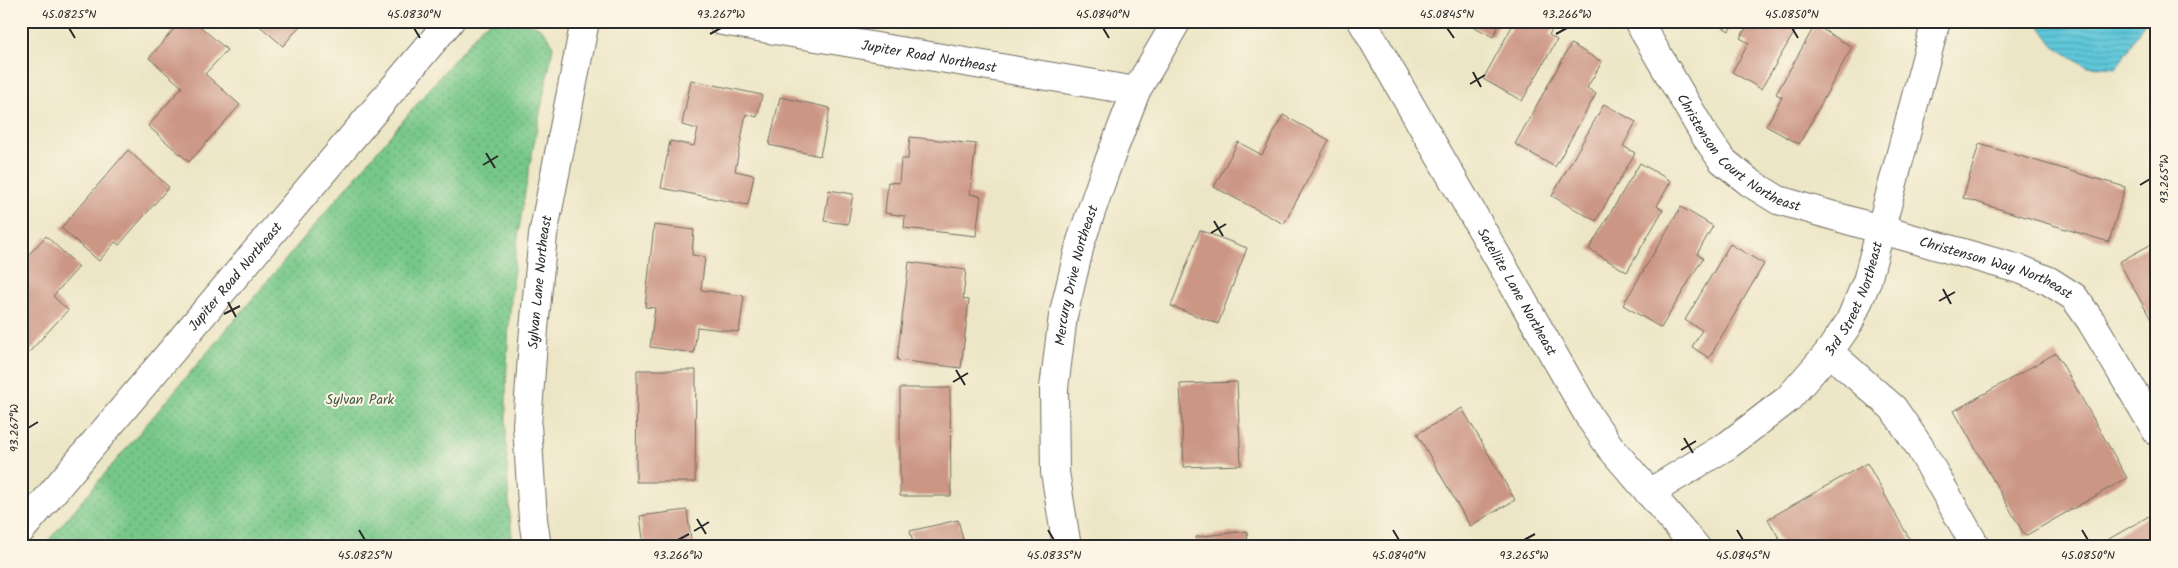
<svg xmlns="http://www.w3.org/2000/svg" width="2178" height="568" viewBox="0 0 2178 568" font-family="Kalam,sans-serif">
  <defs>
    <pattern id="park-dots" width="8" height="8" patternUnits="userSpaceOnUse" patternTransform="scale(1.25)"><rect width="8" height="8" fill="#76c788"/><path d="M2 2h.1M6 6h.1" fill="none" stroke="#61a26f" stroke-width="1.8" stroke-linecap="round"/></pattern>
    <pattern id="water-rules" width="6" height="5" patternUnits="userSpaceOnUse" patternTransform="scale(1.25)"><rect width="6" height="5" fill="#5ec8da"/><path d="M0 2.5h6" fill="none" stroke="#4ea3b1"/></pattern>
  </defs>
  <rect width="100%" height="100%" fill="#fcf5e5"/>
  <filter id="ink" filterUnits="userSpaceOnUse"><feTurbulence type="fractalNoise" baseFrequency=".02" numOctaves="2"/><feDisplacementMap in="SourceGraphic" scale="10" xChannelSelector="R" yChannelSelector="G"/><feConvolveMatrix kernelMatrix="1 2 1 2 8 2 1 2 1" color-interpolation-filters="sRGB"/></filter>
  <filter id="wash" filterUnits="userSpaceOnUse"><feTurbulence type="fractalNoise" baseFrequency=".0096" numOctaves="4" result="noise"/><feDisplacementMap in="SourceGraphic" scale="20" xChannelSelector="R" yChannelSelector="G"/><feGaussianBlur stdDeviation="1.12" result="paint"/><feColorMatrix in="noise" values="0 0 0 0 0 0 0 0 0 0 0 0 0 0 0 0 0 1.4 0 .05"/><feComposite in="paint" operator="in"/></filter>
  <g filter="url(#wash)">
    <rect width="100%" height="100%" fill="#ede6c6"/>
    <path fill="url(#park-dots)" stroke="#50795a" d="M491,21C515,21 544,17 553,47C541,110 527,173 518,237C504,339 502,445 513,547H43L481,28Z"/>
    <path fill="url(#water-rules)" stroke="#447a82" d="M2036,21H2145L2117,68L2086,66L2054,46Z"/>
    <g id="blocks">
      <path fill="#cc9685" d="M181,21H194L227,50L205,74L240,105L189,162L148,126L182,87L149,58Z
        M254,21H304L283,46Z
        M1464,21H1501L1493,37Z
        M1515,21H1557L1549,35L1557,40L1522,101L1483,79Z
        M1713,21H1734L1729,31Z
        M1750,21H1801L1761,89L1732,72L1749,43L1740,38Z
        M1815,25L1852,47L1799,144L1766,126L1782,97L1776,94Z
        M1571,44L1602,62L1587,88L1596,94L1555,167L1515,144Z
        M691,80L762,95L757,117L746,114L735,171L754,175L748,205L661,188L670,141L694,146L698,129L682,125Z
        M780,97L830,108L820,156L769,145Z
        M1604,104L1636,122L1623,146L1635,153L1596,221L1552,196Z
        M1283,115L1329,140L1284,224L1214,187L1238,142L1262,155Z
        M910,137L976,144L970,194L981,196L976,236L904,228L905,216L885,213L888,182L899,183L901,159H908Z
        M1979,144L2125,187L2109,242L1963,198Z
        M128,150L169,187L119,245L115,242L99,261L61,228Z
        M1640,163L1671,181L1657,206L1663,210L1627,272L1589,249Z
        M829,190L853,194L848,224L824,221Z
        M1681,207L1713,226L1697,254L1703,258L1661,328L1623,305Z
        M654,225L694,230L692,255L705,257L701,290L744,296L739,332L697,327L694,353L650,347L655,308L645,307Z
        M1200,230L1247,248L1218,324L1171,306Z
        M46,236L79,267L53,296L68,310L21,361V281L23,279L21,277V263Z
        M2157,241V330L2119,262Z
        M1730,244L1764,264L1709,358L1692,347L1702,330L1685,320Z
        M909,262L966,270L963,299L969,300L961,368L897,360Z
        M2056,353L2127,478L2025,536L1954,411Z
        M637,370H696L695,482H636Z
        M1237,382L1241,465L1184,467L1180,384Z
        M900,388H950L951,496H900Z
        M1462,408L1515,500L1470,526L1417,434Z
        M1867,463L1914,547H1784L1768,519Z
        M687,510L692,547H644L640,516Z
        M2149,516L2157,530V547H2095Z
        M958,520L965,547H914L910,531Z
        M1247,531L1248,547H1197L1196,537Z"/>
    </g>
  </g>
  <g filter="url(#ink)">
    <use href="#blocks" fill-opacity="0" stroke="#6f6c61" stroke-width="1"/>
    <g fill="none" stroke-linecap="round" stroke-linejoin="round">
      <defs>
        <g id="minor">
          <path id="s1" d="M722,21L1136,91"/>
          <path id="s2" d="M1362,21L1590,418L1610,447L1696,547"/>
          <path id="s3" d="M1638,21L1704,134L1722,160L1749,182L1778,200L2022,270L2049,281L2074,297L2091,321L2157,432"/>
          <path d="M1829,352L1893,408L1919,446L1976,547"/>
          <path id="s4" d="M1649,493L1728,445L1788,399L1829,352L1849,323L1867,281L1936,21"/>
          <path id="s5" d="M21,530L450,21"/>
          <path id="s6" d="M537,547L533,519L527,425L534,329L543,235L585,21"/>
          <path id="s7" d="M1067,547L1055,472L1054,388L1063,316L1081,241L1104,174L1136,91L1177,21"/>
        </g>
      </defs>
      <use href="#minor" stroke="#6f6c61" stroke-width="30"/>
      <use href="#minor" stroke="#fff" stroke-width="28"/>
    </g>
  </g>
  <path fill="none" stroke="#2b2b2b" stroke-width="2" d="M69,28L75,38M414,28L420,38M1103,28L1109,38M1447,28L1454,38M1792,28L1798,38M710,34L721,28M1556,34L1567,28M1473,72L1481,87M1470,84L1485,75M486,153L495,168M483,165L498,156M2140,185L2150,179M1214,221L1223,236M1211,233L1226,224M1943,289L1951,304M1939,301L1955,292M228,302L236,317M224,314L240,306M956,370L965,385M953,382L968,373M28,428L38,422M1684,438L1693,453M1681,450L1696,441M697,519L706,534M359,530L365,540M1048,530L1054,540M1393,530L1399,540M1737,530L1743,540M2082,530L2088,540M694,531L709,522M678,540L689,534M1524,540L1535,534"/>
  <g text-anchor="middle" stroke-width="4" stroke-linejoin="round" paint-order="stroke">
    <g font-size="14" fill="#2b2b2b" stroke="#fcf5e5">
      <text dy="5" stroke="none"><textPath href="#s1" startOffset="210">Jupiter Road Northeast</textPath></text>
      <text dy="5" stroke="none"><textPath href="#s3" startOffset="170">Christenson Court Northeast</textPath></text>
      <text dy="5" stroke="none"><textPath href="#s3" startOffset="460">Christenson Way Northeast</textPath></text>
      <text dy="5" stroke="none"><textPath href="#s5" startOffset="332">Jupiter Road Northeast</textPath></text>
      <text dy="5" stroke="none"><textPath href="#s7" startOffset="275">Mercury Drive Northeast</textPath></text>
      <text dy="5" stroke="none"><textPath href="#s6" startOffset="266">Sylvan Lane Northeast</textPath></text>
      <text dy="5" stroke="none"><textPath href="#s2" startOffset="312">Satellite Lane Northeast</textPath></text>
      <text dy="5" stroke="none"><textPath href="#s4" startOffset="290">3rd Street Northeast</textPath></text>
    </g>
    <g font-size="14" fill="#425a47" stroke="#fcf5e5">
      <text x="360" y="404">Sylvan Park</text>
    </g>
  </g>
  <rect width="2178" height="568" fill="none" stroke="#fcf5e5" stroke-width="55"/>
  <rect x="28" y="28" width="2122" height="512" fill="none" stroke="#2b2b2b" stroke-width="2"/>
  <g font-size="12" text-anchor="middle" fill="#2b2b2b">
    <text x="69" y="18">45.0825°N</text>
    <text x="414" y="18">45.0830°N</text>
    <text x="721" y="18">93.267°W</text>
    <text x="1103" y="18">45.0840°N</text>
    <text x="1447" y="18">45.0845°N</text>
    <text x="1567" y="18">93.266°W</text>
    <text x="1792" y="18">45.0850°N</text>
    <text transform="translate(2164 179) rotate(-90)" y="4">93.265°W</text>
    <text transform="translate(14 428) rotate(-90)" y="4">93.267°W</text>
    <text x="365" y="559">45.0825°N</text>
    <text x="678" y="559">93.266°W</text>
    <text x="1054" y="559">45.0835°N</text>
    <text x="1399" y="559">45.0840°N</text>
    <text x="1524" y="559">93.265°W</text>
    <text x="1743" y="559">45.0845°N</text>
    <text x="2088" y="559">45.0850°N</text>
  </g>
</svg>
